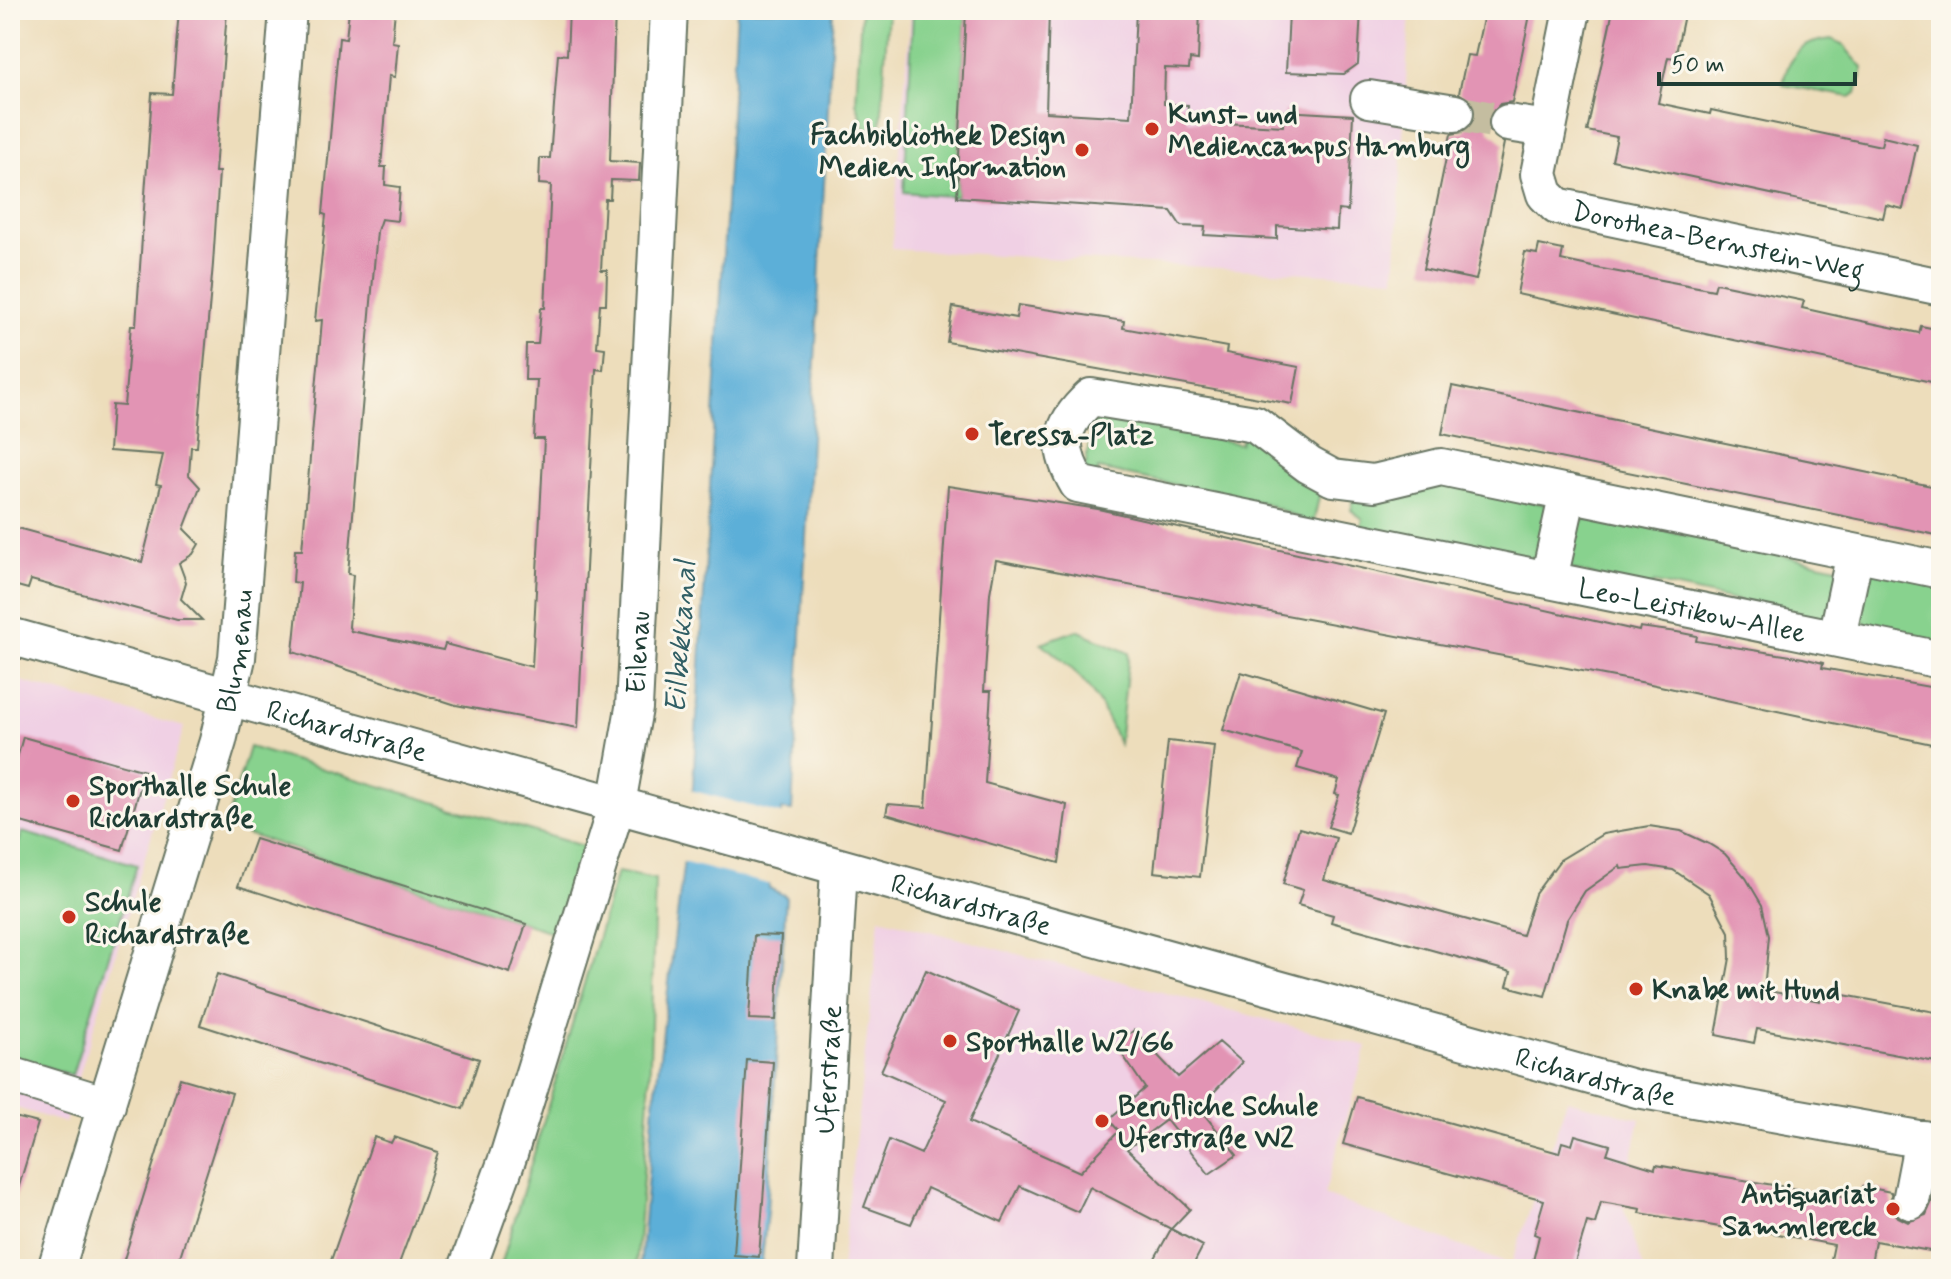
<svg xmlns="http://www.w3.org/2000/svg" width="1951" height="1279" viewBox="0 0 1951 1279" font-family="Mynerve,sans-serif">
  <rect width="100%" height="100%" fill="#fbf7ec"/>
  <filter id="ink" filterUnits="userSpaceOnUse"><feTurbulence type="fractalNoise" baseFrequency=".0125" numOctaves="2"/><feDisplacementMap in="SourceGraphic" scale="16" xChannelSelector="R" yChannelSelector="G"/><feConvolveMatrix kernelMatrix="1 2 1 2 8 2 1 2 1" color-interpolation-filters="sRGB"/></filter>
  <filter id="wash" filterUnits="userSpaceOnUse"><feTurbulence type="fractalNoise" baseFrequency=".006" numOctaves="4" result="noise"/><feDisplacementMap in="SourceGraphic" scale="32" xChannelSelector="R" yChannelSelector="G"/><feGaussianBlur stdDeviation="1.8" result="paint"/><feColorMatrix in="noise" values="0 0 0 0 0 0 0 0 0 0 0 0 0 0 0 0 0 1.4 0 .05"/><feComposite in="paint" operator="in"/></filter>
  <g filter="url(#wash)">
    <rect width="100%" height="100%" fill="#edddbb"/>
    <path fill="#f0d0e4" d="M911,10H1410L1395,278L892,249Z
      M10,678L184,727L65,1123L10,1106Z
      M880,918L1367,1046L1324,1195L1511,1265L1567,1100L1640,1119L1622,1204L1644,1269H841Z"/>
    <path fill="#88d28e" stroke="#548861" stroke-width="2" d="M861,10H888L881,126L866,130L856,102Z
      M913,10H966L957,197L904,192Z
      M1832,39L1843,45L1863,68L1857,93L1850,97L1783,85C1787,56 1802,41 1832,39Z
      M1096,403L1111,416L1240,444L1243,433L1321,488L1313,524L1264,503L1098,469L1096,477L1084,475Z
      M1434,476L1551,506L1538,560L1477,558L1480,546L1426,536L1400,542L1359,531L1363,519L1351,510L1356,492Z
      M1594,515L1842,568L1831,621L1654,583L1646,594L1563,566L1572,525Z
      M1865,566L1941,581V650L1862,636L1865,622L1856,615Z
      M1077,630L1129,653L1119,744C1097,694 1086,677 1041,643Z
      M249,747L596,850L567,937L225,827Z
      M22,832L137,865L72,1075L10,1056V870Z
      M617,872L655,879L649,1099L636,1269H500Z"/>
    <path fill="#5cafd8" stroke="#3e7686" stroke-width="2" d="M737,10H833L792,811L782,810L769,888L786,896L767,1212L761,1269H640L654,1104L693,786Z"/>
    <path fill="#edddbb" d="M690,790L784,815L772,885L678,861Z"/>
    <g id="blocks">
      <path fill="#e294b4" d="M179,10H227L215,172H219L213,264L197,447H191L189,475L200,487L184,529L199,544L193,554L179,563L186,582L181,599L202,620H177L31,580L28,589L10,584V526L142,562L161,485L156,484L163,455L109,451L112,405L124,406L131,325H136L152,93L172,94Z
        M349,10H395L392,42L398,43L395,77L389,76L381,167H386L385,185L400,187L397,221L381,219L377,231L348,574L353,575L349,627L351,631L443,650L445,644L532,667L544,439H534L537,380H525L526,344H538L541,308H545L551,185L539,184L540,158H550L558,54L567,55L569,10H615L610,161L640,163L639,181L611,180L610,199H605L601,270H607L606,304H600L597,347L605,348L603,370L596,369L578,728L456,705L293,652L300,583L293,582L295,550H302L322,320L315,321L326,215L323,214L339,38L346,39Z
        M966,10H1049L1046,112L1131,117L1136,10H1200L1198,60L1190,59L1189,69L1165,68L1164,104L1188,105L1187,121L1283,126L1284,111L1353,115L1348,211L1338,210L1337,230L1277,226V239L1204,235L1205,227L1181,226L1171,211L957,197Z
        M1319,10H1361L1358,64L1344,74L1286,72L1289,13L1319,15Z
        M1485,10H1531L1512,102L1500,104L1487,119L1489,131L1504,143L1476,280L1423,269L1451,134L1463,132L1476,117L1474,105L1459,93L1467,55L1475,56Z
        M1613,10H1685L1675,58L1668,57L1658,103L1710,114L1711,110L1881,146L1883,137L1917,145L1903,209L1886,205L1883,218L1612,160L1617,137L1587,131Z
        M1539,245L1563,250L1561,260L1597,268L1714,290L1716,283L1804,301L1802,308L1842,317L1919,333L1921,326L1941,330V384L1517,294L1525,252L1537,254Z
        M1018,305L1124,321L1123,328L1227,347L1226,353L1299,367L1292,404L947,342L953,307L1016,318Z
        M1452,386L1941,488V536L1442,434Z
        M948,486L1098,509L1639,631L1640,627L1677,632L1697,636L1696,641L1803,658L1823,663L1822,668L1941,689V746L1646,683L996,560L990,593L984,691H991L985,783L1067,805L1059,863L886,814L888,804L926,807Z
        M1241,672L1384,714L1348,833L1328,827L1339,795L1335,794L1339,780L1297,768L1302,752L1223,730Z
        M23,737L145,771L122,850L10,819V783Z
        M1168,741L1214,746L1200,877L1154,872Z
        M1649,826L1681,831L1709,844L1725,854L1746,878L1762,905L1769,936L1764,990L1820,1001L1822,991L1941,1013V1063L1757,1029L1754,1043L1716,1035L1730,958L1729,932L1709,894L1673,870L1648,866L1621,869L1620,866L1585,891L1567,920L1545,996L1507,986L1511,972L1331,922L1333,915L1298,905L1303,890L1283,884L1299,828L1336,838L1324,880L1522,935L1535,894L1560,860L1603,834Z
        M255,839L526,924L510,973L238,886Z
        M754,935L781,936L776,1020L749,1019Z
        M926,970L1019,1011L969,1122L1080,1172L1119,1131L1109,1120L1145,1088L1116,1045L1134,1030L1178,1077L1219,1042L1242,1062L1199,1108L1237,1155L1209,1174L1166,1120L1127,1149L1190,1209L1171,1229L1090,1187L1078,1212L1020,1186L1002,1222L927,1188L911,1224L864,1207L889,1140L921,1154L946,1100L881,1071Z
        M217,974L479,1059L463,1109L200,1025Z
        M747,1060L773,1062L759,1257L734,1255Z
        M180,1078L232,1093L176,1269H121Z
        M1357,1097L1559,1153L1562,1142L1572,1145L1575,1135L1610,1145L1607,1154L1655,1169L1656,1165L1860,1200L1863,1186L1876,1189L1891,1192L1892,1209L1898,1217L1908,1222L1926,1215L1933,1199L1941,1200V1253L1875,1241L1870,1269H1829L1834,1245L1732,1225L1731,1229L1640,1213L1641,1209L1601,1202L1595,1224L1587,1222L1573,1269H1531L1539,1236L1534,1234L1544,1200L1343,1144Z
        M10,1116L38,1123L15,1199L10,1198Z
        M374,1137L391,1143L394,1137L438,1152L424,1196L397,1269H328Z
        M1171,1229L1203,1246L1191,1269H1149Z"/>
    </g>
  </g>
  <g filter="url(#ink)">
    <use href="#blocks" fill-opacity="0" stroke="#677563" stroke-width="2"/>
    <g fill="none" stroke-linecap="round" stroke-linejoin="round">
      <path stroke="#c4bda0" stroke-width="36" stroke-dasharray="36 18" stroke-linecap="butt" d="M1455,113L1508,123"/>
      <defs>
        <g id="minor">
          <path id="s1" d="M1572,10L1539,174L1545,194L1557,206L1941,287"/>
          <path d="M1369,99L1455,113"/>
          <path d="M1508,123L1547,129"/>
          <path id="s2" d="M1941,570L1441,467L1374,483L1333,478L1309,465L1255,424L1091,397C1059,426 1056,447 1078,484L1941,660"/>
          <path d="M1549,579L1568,493"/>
          <path id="s3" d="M10,636L1637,1089L1941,1143"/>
          <path d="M1837,637L1855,553"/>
          <path d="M10,1075L107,1105"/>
          <path d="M1911,1201L1923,1139"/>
          <path id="s4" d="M56,1269L218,741L237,658L288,10"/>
          <path id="s5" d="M467,1269L508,1157L617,804L634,708L669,10"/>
          <path id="s6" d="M816,1269L839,869"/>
        </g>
      </defs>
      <use href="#minor" stroke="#677563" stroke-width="40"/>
      <use href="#minor" stroke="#fff" stroke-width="36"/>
    </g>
  </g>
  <g fill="#c8321e" stroke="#fbf7ec" stroke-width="3">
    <circle cx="1152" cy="129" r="8"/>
    <circle cx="1082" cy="150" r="8"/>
    <circle cx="972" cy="434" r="8"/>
    <circle cx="73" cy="801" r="8"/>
    <circle cx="69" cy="917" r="8"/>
    <circle cx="1636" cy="989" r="8"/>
    <circle cx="950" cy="1041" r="8"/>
    <circle cx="1102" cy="1121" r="8"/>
    <circle cx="1893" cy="1209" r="8"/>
  </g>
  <g text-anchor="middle" stroke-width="6" stroke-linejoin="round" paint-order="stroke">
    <g font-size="28" font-weight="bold" fill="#1f3d34" stroke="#fbf7ec" text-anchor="start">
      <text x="1168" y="123">Kunst- und<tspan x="1168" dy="32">Mediencampus Hamburg</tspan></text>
      <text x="1066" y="144" text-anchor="end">Fachbibliothek Design<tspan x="1066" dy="32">Medien Information</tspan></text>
      <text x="988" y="444">Teressa-Platz</text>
      <text x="89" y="795">Sporthalle Schule<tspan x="89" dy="32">Richardstraße</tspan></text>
      <text x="85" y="911">Schule<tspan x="85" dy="32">Richardstraße</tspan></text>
      <text x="1652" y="999">Knabe mit Hund</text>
      <text x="966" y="1051">Sporthalle W2/G6</text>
      <text x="1118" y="1115">Berufliche Schule<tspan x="1118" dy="32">Uferstraße W2</tspan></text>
      <text x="1877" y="1203" text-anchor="end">Antiquariat<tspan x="1877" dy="32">Sammlereck</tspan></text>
    </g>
    <g font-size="28" fill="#1f3d34" stroke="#fbf7ec">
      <text dy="10" stroke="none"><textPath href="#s1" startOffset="370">Dorothea-Bernstein-Weg</textPath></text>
      <text dy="10" stroke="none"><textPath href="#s2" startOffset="1608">Leo-Leistikow-Allee</textPath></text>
      <text dy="10" stroke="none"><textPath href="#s4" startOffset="644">Blumenau</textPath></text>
      <text dy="10" stroke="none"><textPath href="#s5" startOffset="642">Eilenau</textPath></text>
      <text dy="10" stroke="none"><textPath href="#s3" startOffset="350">Richardstraße</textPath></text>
      <text dy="10" stroke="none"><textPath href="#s3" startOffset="998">Richardstraße</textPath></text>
      <text dy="10" stroke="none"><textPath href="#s6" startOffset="200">Uferstraße</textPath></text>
      <text dy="10" stroke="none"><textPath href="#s3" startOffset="1646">Richardstraße</textPath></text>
    </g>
    <g font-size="30" font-style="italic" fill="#315f65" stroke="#fbf7ec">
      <text transform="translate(680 637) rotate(-86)" y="10">Eilbekkanal</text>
    </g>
  </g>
  <rect width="1951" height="1279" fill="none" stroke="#fbf7ec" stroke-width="40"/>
  <path d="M1659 72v12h196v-12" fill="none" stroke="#1f3d34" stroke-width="4"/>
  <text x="1671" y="72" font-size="24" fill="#1f3d34" stroke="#fbf7ec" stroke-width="6" paint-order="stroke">50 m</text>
</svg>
